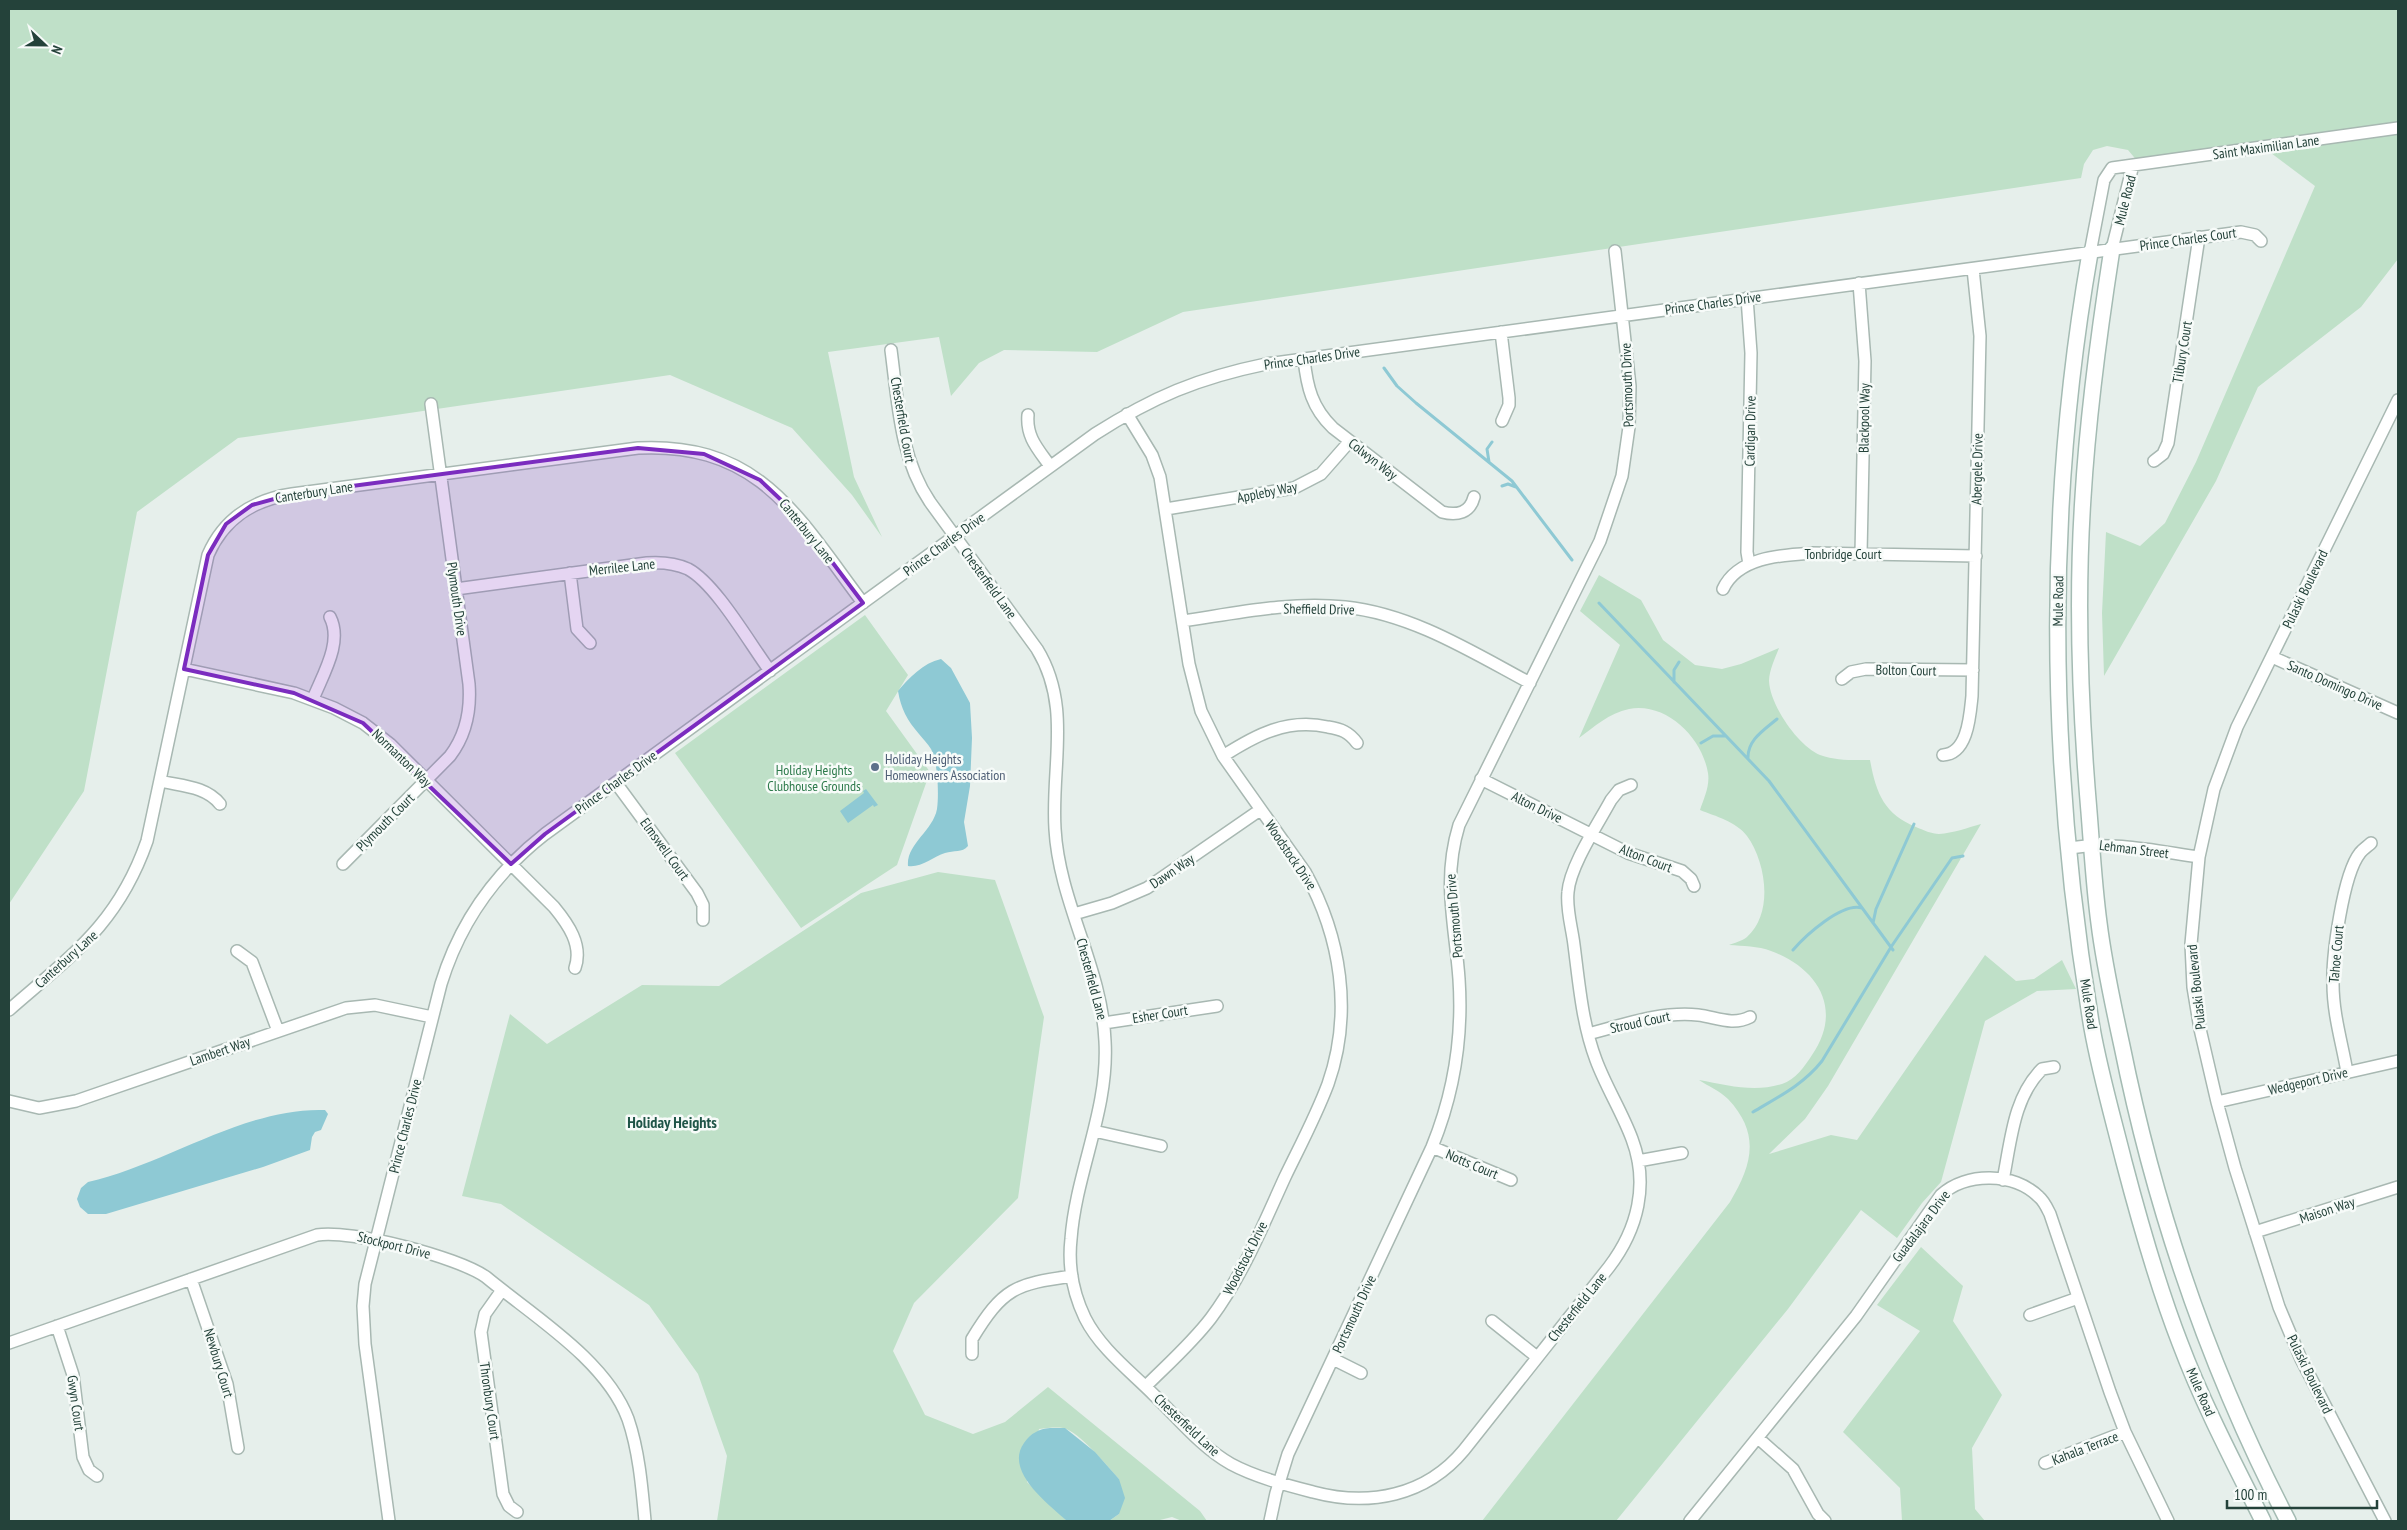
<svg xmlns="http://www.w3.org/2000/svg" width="2407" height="1530" viewBox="0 0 2407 1530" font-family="'PT Sans Narrow',sans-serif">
  <rect width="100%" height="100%" fill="#e6efeb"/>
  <path fill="#bfe0c8" d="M9,9H2398V259L2361,307L2258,387L2216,481L2104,676L2102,613L2106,532L2140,546L2165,523L2196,462L2315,186L2267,150L2144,169L2128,150L2107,146L2093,150L2084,164L2081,178L1183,312L1097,352L1004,350L979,363L951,396L939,337L828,352L854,477L882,537L852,495L792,428L670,375L238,438L137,512L84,791L9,904Z
    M1599,575L1641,600L1663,640L1695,665L1722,669L1741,664L1779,648C1775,658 1769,671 1769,681C1770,705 1798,746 1820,755C1837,761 1853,760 1870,760C1876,793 1884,814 1916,827C1923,830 1932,834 1939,834C1953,833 1967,828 1981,824L1828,1086L1805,1119L1769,1154L1831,1135L1857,1140L1985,955L2016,981L2034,979L2062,960L2076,989L2037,991L1985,1021L1941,1182L1922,1203L1897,1238L1861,1210L1788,1309L1616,1521H1482L1730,1202C1752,1165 1761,1134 1728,1099C1720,1091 1708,1086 1699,1080C1727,1085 1754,1093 1782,1084C1795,1080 1805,1066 1812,1055C1843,1010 1819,969 1771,951C1758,946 1743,946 1729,945C1734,943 1742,941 1747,937C1774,913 1766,862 1747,836C1737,822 1715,816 1700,810C1704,798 1710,786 1708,773C1702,737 1666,702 1629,709C1609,713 1594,727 1579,738L1620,645L1580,611Z
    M865,615L908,675L886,711L930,772L897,865L801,928L675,753Z
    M938,872L995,880L1044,1017L1018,1198L914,1303L893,1351L925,1415L973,1434L1005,1422L1048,1387L1200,1511L1207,1521H1182L1172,1517L1156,1521H1109L1119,1514V1479C1107,1466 1080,1432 1063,1428C1056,1427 1047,1428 1039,1429L1027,1482L1067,1521H717L727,1456L698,1374L649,1305L501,1204L462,1196L510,1014L547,1044L642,985L719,986L861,893Z
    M1921,1247L1963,1286L1953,1321L2002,1395L1972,1448L1975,1509L1985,1521H1902L1900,1488L1843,1432L1920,1331L1877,1305Z"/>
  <path fill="#8ec9d4" d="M941,659L951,668L970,703L972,738L970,786L964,822L968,846C962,853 954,850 945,853C933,857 921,868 908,866C906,844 933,831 937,809C939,795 938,762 931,749C928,744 923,739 919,734C907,720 901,709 898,691C909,678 923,663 941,659Z
    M866,789L878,805L874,807L873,805L848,823L840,811L864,793L863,791Z
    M325,1110L328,1114L321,1130L315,1132L312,1137L310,1150L263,1167L106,1214H88L80,1207L77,1199L81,1188L88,1182C165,1165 244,1107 325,1110Z
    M1050,1428H1065L1095,1452L1119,1479L1125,1498L1119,1514L1109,1521H1067C1048,1504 1004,1471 1024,1443C1031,1433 1039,1429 1050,1428Z"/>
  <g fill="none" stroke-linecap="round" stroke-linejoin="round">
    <path stroke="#8ec9d4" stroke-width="3" d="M1384,368L1397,386L1416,403L1512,481L1572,560
      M1489,462L1487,449L1492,442
      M1502,486L1508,484L1516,487
      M1599,603L1769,781L1893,950
      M1674,682V670L1679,662
      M1701,743L1713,736H1725
      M1748,759C1747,740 1764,730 1777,719
      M1873,923L1876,909L1914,824
      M1793,950C1805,936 1842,902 1862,908
      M1753,1112C1778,1097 1803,1085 1822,1061L1891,947L1952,858L1963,856"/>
    <defs>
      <path id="street" d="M2112,249L2133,165
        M2090,253L2104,180L2112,168L2398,128
        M1859,283L1865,361L1861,554
        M1747,298L1751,353L1747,552L1749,564
        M1501,332L1509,398V405L1502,421
        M891,350C898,403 900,458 930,502L1037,649C1072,706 1051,766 1055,829C1059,902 1102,968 1105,1041C1109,1110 1076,1172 1071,1239C1068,1266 1073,1293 1085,1318C1100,1348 1130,1371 1154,1395C1178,1418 1201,1447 1231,1464C1255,1477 1286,1485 1313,1492C1369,1507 1426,1496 1464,1450L1609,1267C1638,1229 1649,1184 1632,1139C1622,1112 1606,1087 1596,1060C1582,1023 1579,983 1574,945C1572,928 1566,909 1568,892C1570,866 1598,824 1611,800L1619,790L1631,785
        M1304,359C1307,387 1312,408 1333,428L1442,512C1457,516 1470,513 1474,497
        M1127,414L1152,455L1160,477L1189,664L1201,711L1223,756L1305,872C1341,937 1353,1013 1328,1084C1316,1116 1300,1146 1285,1177C1263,1225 1243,1275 1211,1318C1192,1343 1168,1364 1146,1386
        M1028,415C1026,437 1038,449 1050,466
        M2154,461L2163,454L2168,443L2199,237
        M1166,509L1294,488L1321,474L1350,441
        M570,573L577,629L590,643
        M456,589L647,563C661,562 675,563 688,569C716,584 750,644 770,671
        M1723,589C1738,557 1781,555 1812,553L1976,556
        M1183,621C1237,613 1291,601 1345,607C1412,614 1472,652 1530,683
        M2272,657L2398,713
        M184,669L294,693L334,708L363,723L390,744L554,907C568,924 583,945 575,968
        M1842,679L1851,672L1866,669L1973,670
        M313,699C323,674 343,642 330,617
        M1943,755C1968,754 1970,715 1972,696L1980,336L1973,269
        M1223,756C1256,735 1287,718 1328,727C1341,729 1349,732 1357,743
        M1481,779L1628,853L1682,871L1691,879L1694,886
        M160,781C181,786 206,786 220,804
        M616,783L697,893L703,905V920
        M2069,848C2112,841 2156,851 2199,857
        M343,864L450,756C466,735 471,711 469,684L431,404
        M1074,914L1112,903L1147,888L1260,810
        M237,951L252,962L278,1031
        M9,1010C72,955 118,924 147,841L208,555C224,518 253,500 292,494L638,448C760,442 798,517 863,603
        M1104,1023L1217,1006
        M1588,1034C1623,1025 1661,1011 1698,1015C1716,1017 1732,1026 1750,1017
        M2347,1072C2342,1043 2333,1014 2333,984C2332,956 2343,874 2360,853C2363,849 2368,846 2371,843
        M9,1101L39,1108L76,1101L346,1008L375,1005L432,1017
        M2217,1102L2398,1061
        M1094,1131L1161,1146
        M1432,1147L1511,1180
        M1638,1161L1682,1153
        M2003,1180C2011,1141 2013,1098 2042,1069L2054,1067
        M2255,1232L2398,1187
        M191,1279L227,1384L238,1448
        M502,1290L485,1314L481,1332L503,1494L509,1506L517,1512
        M2030,1315L2078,1298
        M1492,1321L1537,1357
        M57,1326L73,1375L83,1457L89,1470L97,1476
        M9,1343L317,1235C350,1229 458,1257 486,1277C533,1316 606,1360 628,1419C639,1451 642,1488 645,1521
        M972,1354V1339C1003,1288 1015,1284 1072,1276
        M1333,1359L1361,1373
        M1758,1438L1793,1469L1818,1514L1825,1521
        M2045,1463L2125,1432
        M389,1521L365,1344L363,1306L365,1284L441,984C460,922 495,873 545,834L1095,434C1153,397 1198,378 1266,364L2241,232L2255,235L2261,241
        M1270,1521L1276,1493L1288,1454L1432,1147C1454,1093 1463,1038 1459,979C1455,923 1442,881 1459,825L1600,541L1622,476L1629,427L1630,386L1615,251
        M1690,1521L1856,1316L1941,1195C1966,1172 2014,1172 2039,1197C2044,1201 2047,1208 2050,1214L2110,1392L2125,1432L2168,1521
        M2385,1521L2301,1359L2279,1307L2235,1168L2217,1102L2200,1029L2193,987L2191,944L2199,857L2214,789L2237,727L2398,400"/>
      <path id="secondary" d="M2112,249C2099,332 2088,414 2083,497C2076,602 2080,707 2089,812C2092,849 2094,886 2099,923C2104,964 2113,1005 2122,1046C2156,1214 2209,1369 2288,1521
        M2090,253C2045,509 2049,772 2092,1028C2100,1073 2113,1118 2124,1162C2140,1223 2157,1284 2180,1343C2203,1404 2234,1463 2263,1521"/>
    </defs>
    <use href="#street" stroke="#a8b8b2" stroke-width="14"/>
    <use href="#secondary" stroke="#a4bbb3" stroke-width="18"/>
    <use href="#street" stroke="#fff" stroke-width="11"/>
    <use href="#secondary" stroke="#fff" stroke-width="15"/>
  </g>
  <path fill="#7b2cbf" fill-opacity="0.2" stroke="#7b2cbf" stroke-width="4" stroke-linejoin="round" d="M638,448L704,454L760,480L796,514L863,603L545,834L511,864L363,723L294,693L184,669L208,555L226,524L252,505L292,494Z"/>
  <circle fill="#5c6f8a" stroke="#f7fbf9" stroke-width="2" cx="875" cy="767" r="5"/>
  <g text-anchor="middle" stroke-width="5" stroke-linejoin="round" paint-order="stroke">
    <g font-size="14" fill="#24423a" stroke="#f7fbf9">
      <text transform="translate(2266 147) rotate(-8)" y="5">Saint Maximilian Lane</text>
      <text transform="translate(2125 200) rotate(-76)" y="5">Mule Road</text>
      <text transform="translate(2188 239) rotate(-8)" y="5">Prince Charles Court</text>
      <text transform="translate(1713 303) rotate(-8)" y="5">Prince Charles Drive</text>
      <text transform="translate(2182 352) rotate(-81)" y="5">Tilbury Court</text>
      <text transform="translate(1312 358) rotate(-8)" y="5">Prince Charles Drive</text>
      <text transform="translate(1627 385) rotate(-92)" y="5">Portsmouth Drive</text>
      <text transform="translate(1864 418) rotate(-89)" y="5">Blackpool Way</text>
      <text transform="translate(903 420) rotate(80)" y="5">Chesterfield Court</text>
      <text transform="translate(1750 431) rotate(-89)" y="5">Cardigan Drive</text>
      <text transform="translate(1373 459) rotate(38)" y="5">Colwyn Way</text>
      <text transform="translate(1977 469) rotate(-89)" y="5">Abergele Drive</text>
      <text transform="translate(314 492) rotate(-9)" y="5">Canterbury Lane</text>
      <text transform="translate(1267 492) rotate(-11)" y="5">Appleby Way</text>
      <text transform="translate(807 531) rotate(51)" y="5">Canterbury Lane</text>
      <text transform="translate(944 544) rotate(-36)" y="5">Prince Charles Drive</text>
      <text x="1843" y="559">Tonbridge Court</text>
      <text transform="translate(622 567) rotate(-6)" y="5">Merrilee Lane</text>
      <text transform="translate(989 583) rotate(54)" y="5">Chesterfield Lane</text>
      <text transform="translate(2305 589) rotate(-64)" y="5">Pulaski Boulevard</text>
      <text transform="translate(457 599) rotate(82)" y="5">Plymouth Drive</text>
      <text transform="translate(2058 601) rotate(-89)" y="5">Mule Road</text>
      <text transform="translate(1319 609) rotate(1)" y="5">Sheffield Drive</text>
      <text transform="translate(1906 670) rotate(1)" y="5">Bolton Court</text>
      <text transform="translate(2335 685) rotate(24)" y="5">Santo Domingo Drive</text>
      <text transform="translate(402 758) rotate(44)" y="5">Normanton Way</text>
      <text transform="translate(616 782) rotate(-36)" y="5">Prince Charles Drive</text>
      <text transform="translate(1537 807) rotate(26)" y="5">Alton Drive</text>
      <text transform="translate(385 822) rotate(-45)" y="5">Plymouth Court</text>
      <text transform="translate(665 849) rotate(54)" y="5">Elmswell Court</text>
      <text transform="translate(2134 849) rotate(7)" y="5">Lehman Street</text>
      <text transform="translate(1291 855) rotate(56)" y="5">Woodstock Drive</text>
      <text transform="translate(1646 858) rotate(21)" y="5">Alton Court</text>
      <text transform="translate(1172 871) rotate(-34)" y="5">Dawn Way</text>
      <text transform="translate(1454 916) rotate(-95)" y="5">Portsmouth Drive</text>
      <text transform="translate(2336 954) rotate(-85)" y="5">Tahoe Court</text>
      <text transform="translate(66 959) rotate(-42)" y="5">Canterbury Lane</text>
      <text transform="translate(1092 979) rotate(75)" y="5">Chesterfield Lane</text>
      <text transform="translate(2196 987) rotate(-96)" y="5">Pulaski Boulevard</text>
      <text transform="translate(2089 1004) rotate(81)" y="5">Mule Road</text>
      <text transform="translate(1160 1014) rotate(-9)" y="5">Esher Court</text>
      <text transform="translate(1640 1022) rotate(-12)" y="5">Stroud Court</text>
      <text transform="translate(220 1051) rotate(-19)" y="5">Lambert Way</text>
      <text transform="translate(2308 1081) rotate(-13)" y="5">Wedgeport Drive</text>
      <text transform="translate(405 1126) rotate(-76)" y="5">Prince Charles Drive</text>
      <text transform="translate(1472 1164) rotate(23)" y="5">Notts Court</text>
      <text transform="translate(2327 1210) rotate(-18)" y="5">Maison Way</text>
      <text transform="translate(1921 1226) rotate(-53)" y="5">Guadalajara Drive</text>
      <text transform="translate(394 1245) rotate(14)" y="5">Stockport Drive</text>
      <text transform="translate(1245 1258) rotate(-63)" y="5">Woodstock Drive</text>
      <text transform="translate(1577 1307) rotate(-51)" y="5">Chesterfield Lane</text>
      <text transform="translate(1354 1314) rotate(-65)" y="5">Portsmouth Drive</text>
      <text transform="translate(219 1363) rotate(73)" y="5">Newbury Court</text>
      <text transform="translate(2310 1374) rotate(64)" y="5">Pulaski Boulevard</text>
      <text transform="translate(2201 1392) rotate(66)" y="5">Mule Road</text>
      <text transform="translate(490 1401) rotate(82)" y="5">Thronbury Court</text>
      <text transform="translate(76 1403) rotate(82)" y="5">Gwyn Court</text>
      <text transform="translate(1187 1425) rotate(43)" y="5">Chesterfield Lane</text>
      <text transform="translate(2085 1448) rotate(-21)" y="5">Kahala Terrace</text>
    </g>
    <g font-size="14" fill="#4e5e75" stroke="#f7fbf9" text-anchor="start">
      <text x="885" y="764">Holiday Heights<tspan x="885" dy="16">Homeowners Association</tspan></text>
    </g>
    <g font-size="14" fill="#2d7a4b" stroke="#f7fbf9">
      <text x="814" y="775">Holiday Heights<tspan x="814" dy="16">Clubhouse Grounds</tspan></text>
    </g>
    <g font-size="16" font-weight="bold" fill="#1f5548" stroke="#f7fbf9">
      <text x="672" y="1128">Holiday Heights</text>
    </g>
  </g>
  <rect width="2407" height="1530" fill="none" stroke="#24423a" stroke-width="20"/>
  <g transform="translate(45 45) rotate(112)" stroke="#f7fbf9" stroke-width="4" paint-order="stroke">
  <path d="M0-4L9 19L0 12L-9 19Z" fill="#24423a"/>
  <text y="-8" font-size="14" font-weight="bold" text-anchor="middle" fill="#24423a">N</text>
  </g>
  <path d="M2227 1500v8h150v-8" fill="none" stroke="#24423a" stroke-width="2.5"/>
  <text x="2234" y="1500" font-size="15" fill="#24423a" stroke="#f7fbf9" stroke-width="4" paint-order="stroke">100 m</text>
</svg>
